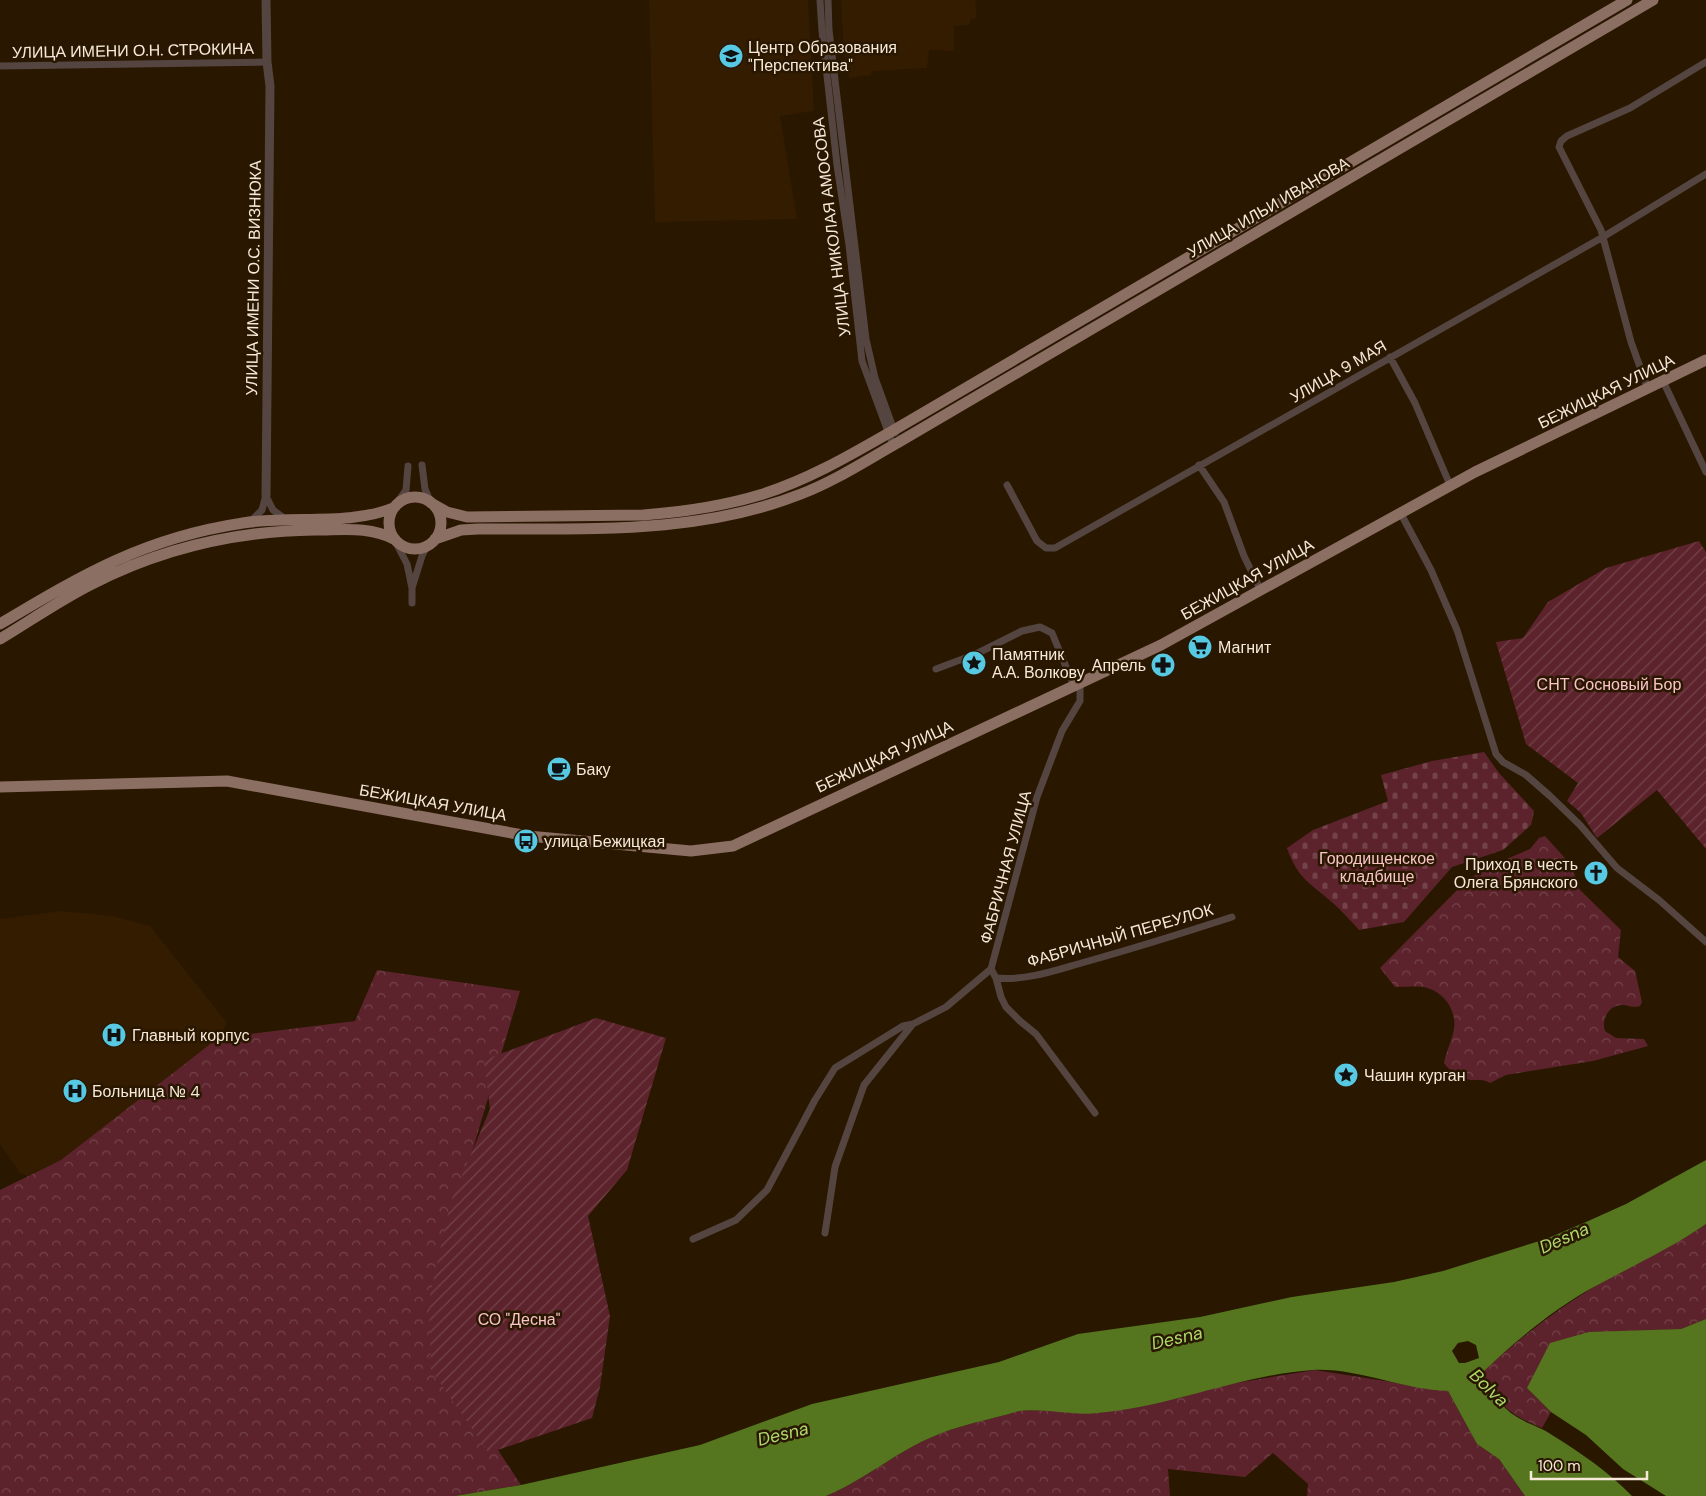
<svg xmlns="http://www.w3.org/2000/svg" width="1706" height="1496" viewBox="0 0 1706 1496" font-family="'DM Sans',sans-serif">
  <defs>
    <pattern id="forest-crowns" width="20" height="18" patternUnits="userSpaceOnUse" patternTransform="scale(1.25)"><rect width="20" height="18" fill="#5c232c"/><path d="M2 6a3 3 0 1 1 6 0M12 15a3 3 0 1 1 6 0" fill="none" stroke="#74434a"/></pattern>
    <pattern id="cemetery-stones" width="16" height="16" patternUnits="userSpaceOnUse" patternTransform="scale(1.25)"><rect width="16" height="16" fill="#5c232c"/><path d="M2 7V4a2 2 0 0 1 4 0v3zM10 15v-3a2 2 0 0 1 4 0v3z" fill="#74434a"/></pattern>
    <pattern id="garden-furrows" width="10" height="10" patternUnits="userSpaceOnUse" patternTransform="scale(1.25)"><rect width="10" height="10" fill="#5c232c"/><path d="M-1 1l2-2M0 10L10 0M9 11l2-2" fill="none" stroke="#74434a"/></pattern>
  </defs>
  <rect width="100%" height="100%" fill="#291700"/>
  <path fill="#341c00" d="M649,0H808L814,111L780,116L797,219L655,222Z
    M841,0H975L977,18L970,19V25L954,26V51L929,50L927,68L872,71L871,75L849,78L844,52Z
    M61,911L112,916L150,926L227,1023L218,1038L61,1160L27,1176L20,1173L0,1144V919Z"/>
  <path fill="url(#forest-crowns)" d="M1545,836L1572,866L1579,889L1621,930L1618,957L1635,971L1642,1002L1640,1006C1633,1008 1630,1006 1624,1005C1609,1004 1601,1019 1605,1031L1616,1038L1644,1039L1648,1046L1593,1061L1506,1075L1490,1083C1484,1079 1479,1080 1471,1080C1463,1079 1448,1070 1444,1063C1446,1051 1452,1041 1454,1029C1457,1010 1443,990 1423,987C1414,986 1404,987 1395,987L1380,968L1464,883L1483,869L1530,849L1539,838Z
    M377,970L520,991L466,1172L440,1362L521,1485L455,1496H0V1190L61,1160L218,1038L355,1021Z
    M1706,1224V1319L1681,1329L1644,1331L1527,1388L1551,1412L1542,1428C1511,1415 1495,1404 1482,1372C1516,1342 1550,1314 1589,1290C1627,1266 1668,1250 1706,1224Z
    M1315,1370L1448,1391L1477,1444L1499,1459L1525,1496H1307L1308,1484L1273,1453L1245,1477L1168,1469L1170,1496H826C863,1481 893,1454 930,1438C958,1425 990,1420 1019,1411L1033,1410L1098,1413L1182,1397L1223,1385Z"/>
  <path fill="url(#cemetery-stones)" d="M1484,752L1499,773L1534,811L1531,825L1503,850L1452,867L1404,922L1359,930C1351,921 1343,912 1334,904C1311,883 1298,880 1287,848L1313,830L1388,801L1381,775L1432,761Z"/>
  <path fill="url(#garden-furrows)" d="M1699,541L1706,552V849L1657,790L1597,838L1581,813L1567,801L1578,783L1526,744L1496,642L1523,638L1548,602L1606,568Z
    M596,1018L666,1038L627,1170L588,1216L610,1316L600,1387L592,1418L489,1453L431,1370L429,1301L450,1204L490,1109L484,1060Z"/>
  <path fill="#55761e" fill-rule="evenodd" d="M1706,1160V1224C1670,1249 1630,1267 1592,1288C1552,1310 1516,1341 1483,1372C1490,1390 1500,1407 1517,1417C1528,1424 1541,1427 1552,1435C1581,1453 1609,1472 1632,1496H1525L1499,1459L1477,1444L1448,1391C1403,1390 1359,1368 1313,1370C1240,1375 1171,1407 1098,1413C1071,1416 1046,1408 1019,1411C990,1420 958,1425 930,1438C893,1454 863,1481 826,1496H455L521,1485L700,1445L812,1404L999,1362L1078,1334L1200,1317L1292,1297L1394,1282L1443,1271L1546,1239L1586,1222L1626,1204ZM1468,1341L1476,1345L1479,1358L1465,1363H1459L1452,1351L1458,1343Z
    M1706,1319V1496H1666L1623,1469L1586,1435L1551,1412L1527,1388L1550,1343L1589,1332L1681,1329Z"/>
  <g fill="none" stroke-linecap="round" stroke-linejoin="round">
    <path stroke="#544540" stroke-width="7" d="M820,0L822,31L837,165L849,245L862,361L893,445
      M828,0L829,30L866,339L875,378L895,433
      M0,66L267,62
      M1390,357L1415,403L1450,485
      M1663,381L1706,472
      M1648,389L1631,342L1601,230L1559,147L1561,141L1567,136L1630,108L1706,62
      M422,465L425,489L431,503
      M1199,465L1224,502L1244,556L1261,591
      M1007,485L1037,541L1046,548H1055L1603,237L1706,174
      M266,496L273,510L284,518
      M393,508L406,490L408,466
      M1400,512L1431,570L1457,630L1496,754L1503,762L1526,775L1550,796L1580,825L1617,868L1659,900L1706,942
      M250,522L262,510L266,495
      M394,539L407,564L412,588L422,556L427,546
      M412,603V588
      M936,669L976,654L1022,631L1040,627L1052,633L1074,686
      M991,969L996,978C1026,981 1056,970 1085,962C1135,948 1183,933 1232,917
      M996,978L1001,997L1006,1007L1020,1021L1036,1034L1095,1113
      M825,1233L835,1167L864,1085L912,1025
      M693,1239L736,1220L767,1190L815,1100L835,1068L903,1026L913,1024L946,1007L991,969L1037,797L1062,731L1080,701V684"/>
    <path stroke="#544540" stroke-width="9" d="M266,495L270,86L267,62L266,0"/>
    <path stroke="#8c6f63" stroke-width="11" d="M389 523a26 26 0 1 1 52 0a26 26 0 1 1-52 0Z
      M431,503L447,512L467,517L643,515C684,512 724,506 763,494C810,479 852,454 894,430L1627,0
      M435,539L461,530L478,529C589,528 696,535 801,494C835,481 867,460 899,442L1653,0
      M0,624C84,574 144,538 243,523C290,515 349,526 393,508
      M0,639C30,621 60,600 92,584C162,548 236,531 315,530C343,530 369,526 394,539
      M0,787L227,781L528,836L691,851L733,846L1161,645L1475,472L1706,360"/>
  </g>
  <defs>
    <symbol id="school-disc" viewBox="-11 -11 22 22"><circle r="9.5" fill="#57c9e2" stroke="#291700"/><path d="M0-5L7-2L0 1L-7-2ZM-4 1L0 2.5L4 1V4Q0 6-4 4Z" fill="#111"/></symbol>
    <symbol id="supermarket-disc" viewBox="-11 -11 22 22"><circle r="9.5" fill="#57c9e2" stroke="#291700"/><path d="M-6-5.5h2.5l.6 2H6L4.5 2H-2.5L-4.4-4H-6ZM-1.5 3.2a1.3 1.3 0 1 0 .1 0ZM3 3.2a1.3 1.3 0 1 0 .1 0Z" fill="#111"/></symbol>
    <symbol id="sight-disc" viewBox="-11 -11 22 22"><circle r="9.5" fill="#57c9e2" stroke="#291700"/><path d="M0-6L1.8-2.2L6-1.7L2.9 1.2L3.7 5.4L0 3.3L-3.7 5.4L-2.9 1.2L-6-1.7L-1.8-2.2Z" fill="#111"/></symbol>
    <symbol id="pharmacy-disc" viewBox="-11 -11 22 22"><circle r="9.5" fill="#57c9e2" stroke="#291700"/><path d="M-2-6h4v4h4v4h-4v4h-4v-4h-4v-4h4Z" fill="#111"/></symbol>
    <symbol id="cafe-disc" viewBox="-11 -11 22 22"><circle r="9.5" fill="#57c9e2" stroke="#291700"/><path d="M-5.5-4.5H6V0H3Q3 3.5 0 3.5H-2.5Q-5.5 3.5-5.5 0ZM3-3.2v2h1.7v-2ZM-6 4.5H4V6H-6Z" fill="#111"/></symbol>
    <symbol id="bus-disc" viewBox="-11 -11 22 22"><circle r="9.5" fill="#57c9e2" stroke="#291700"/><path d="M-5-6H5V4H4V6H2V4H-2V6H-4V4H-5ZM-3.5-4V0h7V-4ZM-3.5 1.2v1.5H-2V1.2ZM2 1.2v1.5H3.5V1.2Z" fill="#111"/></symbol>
    <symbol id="church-disc" viewBox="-11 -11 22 22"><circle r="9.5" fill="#57c9e2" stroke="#291700"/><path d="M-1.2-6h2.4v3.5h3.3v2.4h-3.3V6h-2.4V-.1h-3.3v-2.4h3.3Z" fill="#111"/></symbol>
    <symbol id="hospital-disc" viewBox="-11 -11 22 22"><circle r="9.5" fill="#57c9e2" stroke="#291700"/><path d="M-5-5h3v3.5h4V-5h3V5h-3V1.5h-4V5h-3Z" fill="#111"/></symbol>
  </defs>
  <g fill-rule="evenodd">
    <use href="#school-disc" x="717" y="42" width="28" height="28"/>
    <use href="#supermarket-disc" x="1186" y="633" width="28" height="28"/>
    <use href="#sight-disc" x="960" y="649" width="28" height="28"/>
    <use href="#pharmacy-disc" x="1149" y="651" width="28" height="28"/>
    <use href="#cafe-disc" x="545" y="755" width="28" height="28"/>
    <use href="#bus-disc" x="512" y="827" width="28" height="28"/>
    <use href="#church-disc" x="1582" y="859" width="28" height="28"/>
    <use href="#hospital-disc" x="100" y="1021" width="28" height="28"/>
    <use href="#sight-disc" x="1332" y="1061" width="28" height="28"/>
    <use href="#hospital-disc" x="61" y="1077" width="28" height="28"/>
  </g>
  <g text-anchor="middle" stroke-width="5" stroke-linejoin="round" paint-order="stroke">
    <g font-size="16" fill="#f6e9da" stroke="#291700" text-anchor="start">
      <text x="748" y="53">Центр Образования<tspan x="748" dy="18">"Перспектива"</tspan></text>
      <text x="1218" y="653">Магнит</text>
      <text x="992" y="660">Памятник<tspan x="992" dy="18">А.А. Волкову</tspan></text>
      <text x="1146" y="671" text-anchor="end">Апрель</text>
      <text x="576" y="775">Баку</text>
      <text x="544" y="847">улица Бежицкая</text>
      <text x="1578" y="870" text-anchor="end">Приход в честь<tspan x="1578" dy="18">Олега Брянского</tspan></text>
      <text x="132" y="1041">Главный корпус</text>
      <text x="1364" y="1081">Чашин курган</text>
      <text x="92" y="1097">Больница № 4</text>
    </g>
    <g font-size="16" fill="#f6e9da" stroke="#291700">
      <text transform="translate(133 50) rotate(-1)" y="6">УЛИЦА ИМЕНИ О.Н. СТРОКИНА</text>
      <text transform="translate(1268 207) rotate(-30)" y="6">УЛИЦА ИЛЬИ ИВАНОВА</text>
      <text transform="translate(831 227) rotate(-97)" y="6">УЛИЦА НИКОЛАЯ АМОСОВА</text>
      <text transform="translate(253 278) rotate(-89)" y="6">УЛИЦА ИМЕНИ О.С. ВИЗНЮКА</text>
      <text transform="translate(1338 371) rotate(-30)" y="6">УЛИЦА 9 МАЯ</text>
      <text transform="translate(1606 391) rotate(-26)" y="6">БЕЖИЦКАЯ УЛИЦА</text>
      <text transform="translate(1247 579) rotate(-29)" y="6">БЕЖИЦКАЯ УЛИЦА</text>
      <text transform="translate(884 756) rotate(-25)" y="6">БЕЖИЦКАЯ УЛИЦА</text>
      <text transform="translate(433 802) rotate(10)" y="6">БЕЖИЦКАЯ УЛИЦА</text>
      <text transform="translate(1005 867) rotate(-75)" y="6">ФАБРИЧНАЯ УЛИЦА</text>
      <text transform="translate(1120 935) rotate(-16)" y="6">ФАБРИЧНЫЙ ПЕРЕУЛОК</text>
    </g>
    <g font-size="16" fill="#f8c4c8" stroke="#291700">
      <text x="1609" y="690">СНТ Сосновый Бор</text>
      <text x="1377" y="864">Городищенское<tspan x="1377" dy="18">кладбище</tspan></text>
      <text x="519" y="1325">СО "Десна"</text>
    </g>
    <g font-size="18" font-style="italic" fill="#acda6a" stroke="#291700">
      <text transform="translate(1564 1238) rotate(-24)" y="6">Desna</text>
      <text transform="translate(1177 1338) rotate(-13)" y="6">Desna</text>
      <text transform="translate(1489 1388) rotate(44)" y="6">Bolva</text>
      <text transform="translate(783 1434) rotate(-14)" y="6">Desna</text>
    </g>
  </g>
  <path d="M1531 1471v8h116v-8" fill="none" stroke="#f6e9da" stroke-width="2.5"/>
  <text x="1538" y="1471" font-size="15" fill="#f6e9da" stroke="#291700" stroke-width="4" paint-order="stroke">100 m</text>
</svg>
